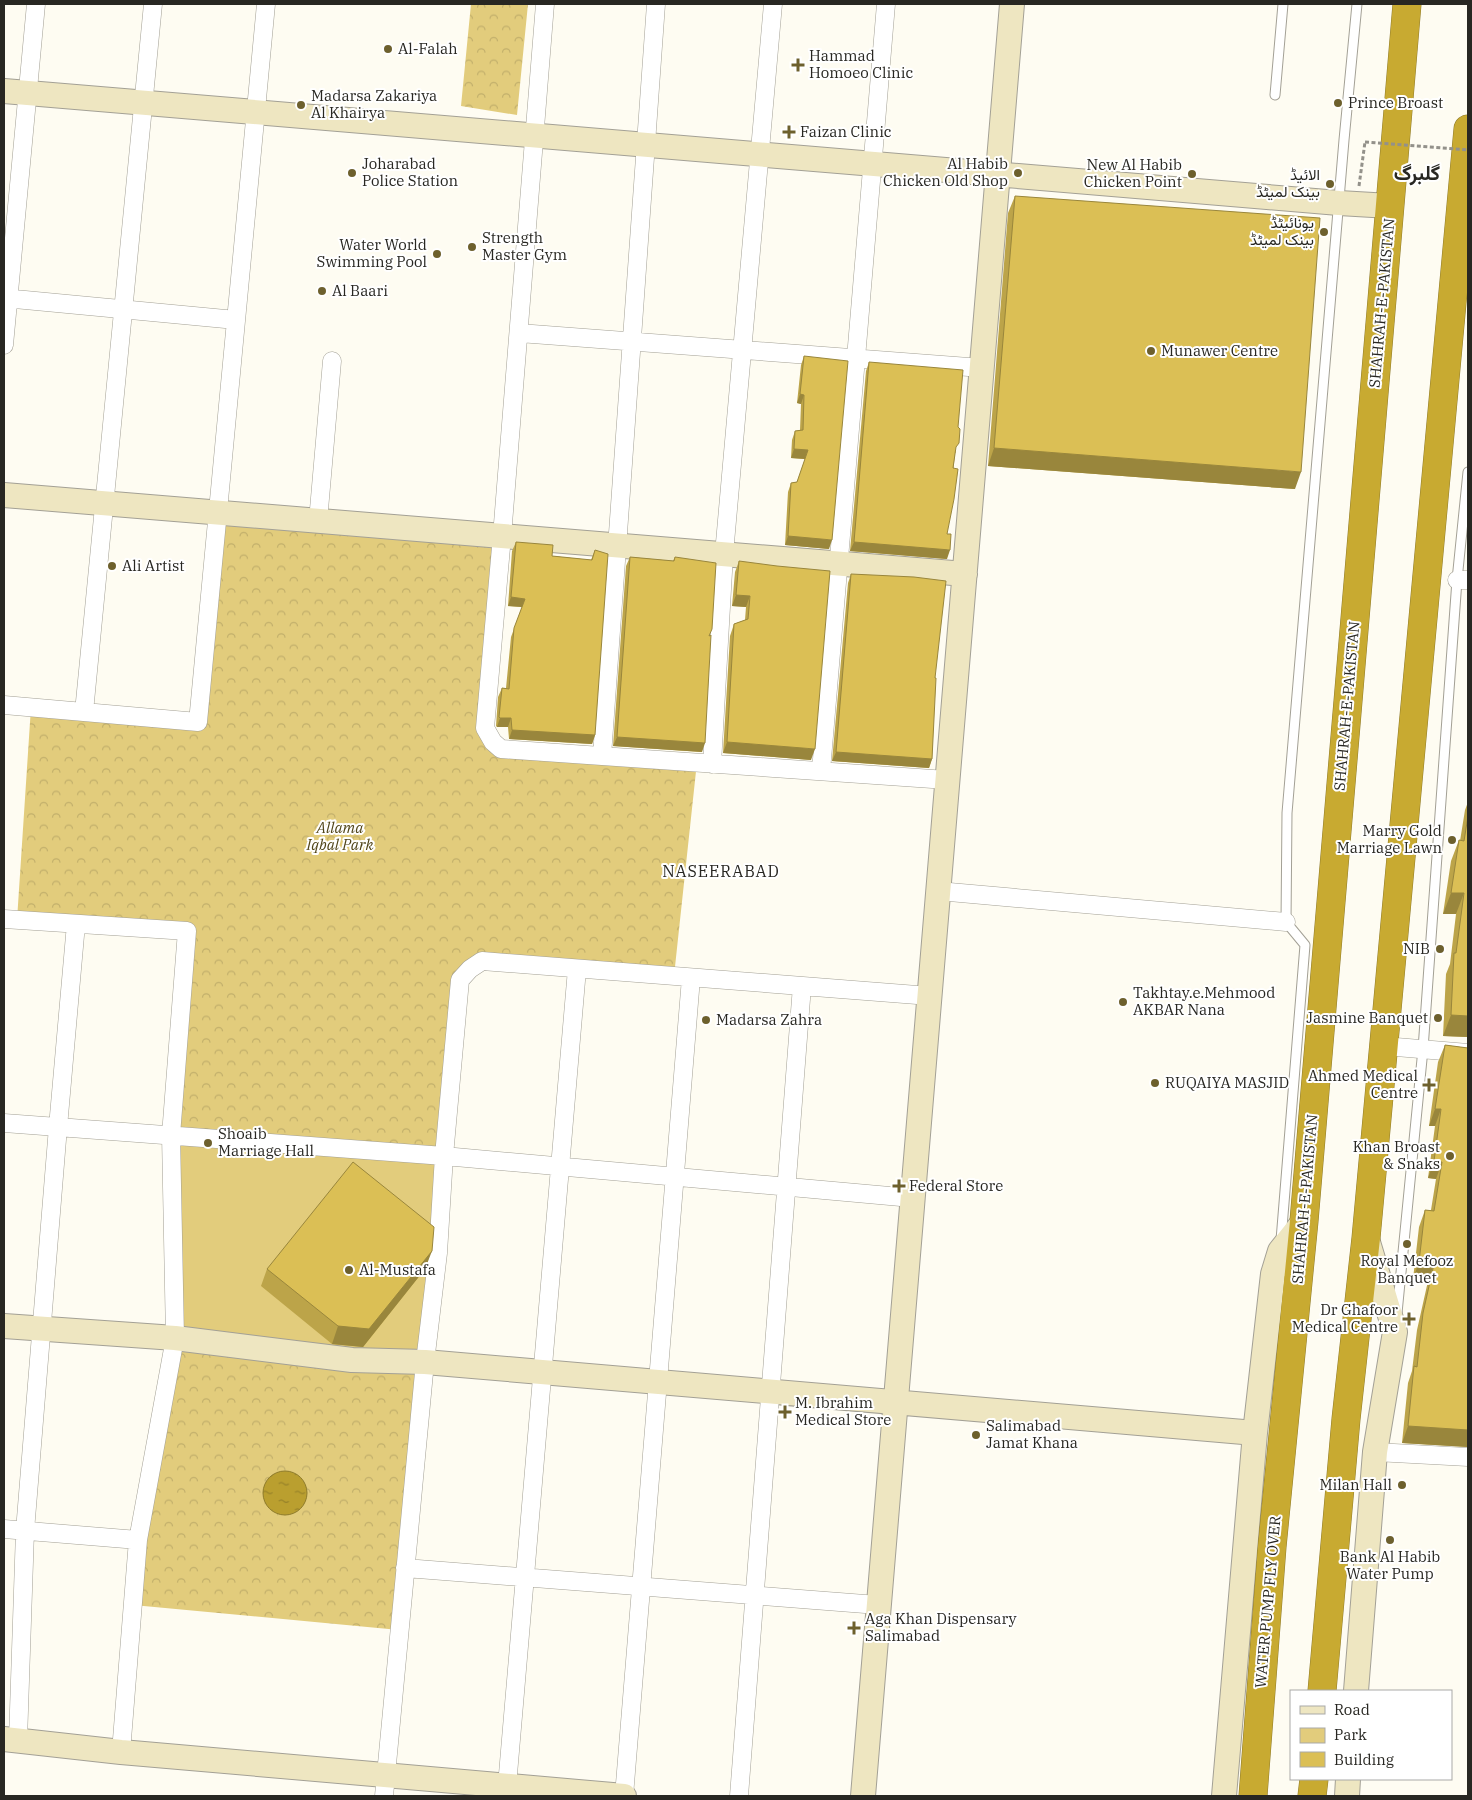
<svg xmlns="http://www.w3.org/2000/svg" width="1472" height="1800" viewBox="0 0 1472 1800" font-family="'IBM Plex Serif',Vazirmatn,serif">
  <defs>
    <pattern id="forest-crowns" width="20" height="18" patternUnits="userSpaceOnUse" patternTransform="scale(1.25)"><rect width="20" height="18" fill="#e2cc7c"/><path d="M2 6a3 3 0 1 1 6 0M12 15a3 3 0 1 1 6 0" fill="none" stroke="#c2af6b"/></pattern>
    <pattern id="water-ripples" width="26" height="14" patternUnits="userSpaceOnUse" patternTransform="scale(1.25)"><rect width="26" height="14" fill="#ba9f2f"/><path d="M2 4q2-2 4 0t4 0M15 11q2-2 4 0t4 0" fill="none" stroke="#978228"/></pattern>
  </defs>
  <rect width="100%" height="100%" fill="#fefcf2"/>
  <path fill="#e2cc7c" d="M171,1135L444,1156L425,1362L175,1338Z"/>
  <path fill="url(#forest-crowns)" d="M471,4H528L517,115L461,106Z
    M218,513L502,536L493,742L697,762L674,976L470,969L444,1156L171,1135L187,931L17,920L31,707L198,722Z
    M175,1338L425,1362L399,1630L133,1605Z"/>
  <path fill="url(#water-ripples)" stroke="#8e7b2b" d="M263 1493a22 22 0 1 1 44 0a22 22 0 1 1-44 0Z"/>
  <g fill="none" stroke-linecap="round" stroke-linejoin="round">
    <defs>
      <path id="lane" d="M1275,95L1283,4
        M1281,1240L1305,945L1286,922L1287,813L1344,140L1357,4
        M1397,1313L1423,1049L1457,580L1468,472"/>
      <path id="street" d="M545,4L502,536L485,728L493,742L501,749L947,780
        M4,298L236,320
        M519,333L982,368
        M4,345L36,4
        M318,521L332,361
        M1457,580H1468
        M4,705L198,722L266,4
        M84,712L153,4
        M602,756L656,4
        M712,764L724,554L773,4
        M821,771L886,4
        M938,891L1286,922
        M4,919L187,931L171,1135L175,1338L138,1540L121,1752
        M1384,1046L1468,1053
        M4,1123L444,1156L912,1198
        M1375,1452L1468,1457
        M4,1529L138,1540
        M405,1568L878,1605
        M18,1740L25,1531L58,1127L76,924
        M507,1786L577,969
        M384,1796L425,1362L438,1253L444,1156L460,980L470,969L482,961L930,996
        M624,1796L691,978
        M739,1796L802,986"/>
      <path id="secondary" d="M4,91L1339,203L1390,206
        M4,495L965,574
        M4,1326L175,1338L352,1360L425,1362L1255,1433
        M1356,1691L1375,1452L1395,1332L1367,1239
        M4,1739L121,1752L624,1796
        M863,1796L1012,4
        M1224,1796L1255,1433L1273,1274L1280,1251L1304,1221
        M1347,1796L1348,1779"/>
      <path id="highway" d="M1322,1691L1346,1419L1366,1238L1468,129
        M1253,1796L1272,1547L1304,1221L1407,4
        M1312,1796L1314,1779"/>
    </defs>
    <use href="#lane" stroke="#a3a095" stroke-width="11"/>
    <use href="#street" stroke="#a3a095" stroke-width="19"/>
    <use href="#secondary" stroke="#a3a095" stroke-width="26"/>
    <use href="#highway" stroke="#907c2c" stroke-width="29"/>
    <path stroke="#93918a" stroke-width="3" stroke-dasharray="4 2.5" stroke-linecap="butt" d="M1359,186L1365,142"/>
    <use href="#lane" stroke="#fff" stroke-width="9"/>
    <use href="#street" stroke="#fff" stroke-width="18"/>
    <use href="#secondary" stroke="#eee6c1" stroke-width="24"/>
    <use href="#highway" stroke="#c8aa31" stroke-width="28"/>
    <path stroke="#93918a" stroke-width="3" stroke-dasharray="4 2.5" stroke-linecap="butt" d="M1365,142L1468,150"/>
  </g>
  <path fill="#bca449" d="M1015,196L1295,489L988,466L1008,213Z
    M804,356L829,549L785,545L788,492L791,483L797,482L805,459L791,458L792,440L795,431L800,430L801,404L797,403L801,365Z
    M869,362L956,452L955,453L947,534V559L850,551L866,371Z
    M516,542L552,556L591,560L595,550V735L592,744L509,739L508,727H497L496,726L498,697L502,688H506L511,637L522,607L508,606L512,551Z
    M630,557L673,561L675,557L709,636L702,752L613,746L626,566Z
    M739,561L811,760L723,753L730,636L734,624L745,620L746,607L732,606L735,572Z
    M851,574L935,678L932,759L929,768L832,761L848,583Z
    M1468,802V1037L1443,1036L1446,974L1450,964L1456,914H1443L1451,861L1459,840L1460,841L1465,810Z
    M1445,1045L1468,1048V1447L1402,1443L1408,1383L1412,1371L1417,1330L1428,1281L1413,1279L1419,1227L1425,1210H1431L1436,1179L1428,1178L1435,1126H1429L1438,1062Z
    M267,1269H425L363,1347L332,1344L261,1286Z"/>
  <path fill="#99863c" d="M800,394L804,395L801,404L797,403Z
    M994,448L1301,472L1295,489L988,466Z
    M794,449L808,450L805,459L791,458Z
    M788,536L832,540L829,549L785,545Z
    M854,542L950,550L947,559L850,551Z
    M736,595L750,596L746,607L732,606Z
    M511,597L525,599L522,607L508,606Z
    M500,718H511L508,727H497Z
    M512,730L595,735L592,744L509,739Z
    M617,737L705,743L702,752L613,746Z
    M727,742L815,749L811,760L723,753Z
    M836,752L932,759L929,768L832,761Z
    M1451,893H1464L1456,914H1443Z
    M1451,1015L1468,1016V1037L1443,1036Z
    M1435,1109H1441L1435,1126H1429Z
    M1434,1161L1442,1162L1436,1179L1428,1178Z
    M432,1251L425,1269L363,1347L332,1344L338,1326Z
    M1419,1262L1434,1264L1428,1281L1413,1279Z
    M1408,1426L1468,1430V1447L1402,1443Z"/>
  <path fill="#dbbf55" stroke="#99863c" d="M1015,196L1320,218L1301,472L994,448Z
    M804,356L848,361L832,540L788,536L791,483L797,482L808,450L794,449L795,431L803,430L804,395L800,394Z
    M869,362L963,370L958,427L960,429L959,443L956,447L953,468L958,469L954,499L947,534H951L950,550L854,542Z
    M516,542L553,545L552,556L592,560L595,550L608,554L595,735L512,730L511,718H500L499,717L502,688L509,689L514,628L525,599L511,597Z
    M630,557L674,561L675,557L716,563L712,629L709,636L711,635L705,743L617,737Z
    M739,561L777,566L830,571L815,749L727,742L734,624L748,619L750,596L736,595Z
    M851,574L914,577L946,581L935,678H936L932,759L836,752Z
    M1468,816V1016L1451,1015L1454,953H1456L1464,893H1451L1459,840L1464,841Z
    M1445,1045L1468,1048V1430L1408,1426L1414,1366L1417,1367L1423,1313L1434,1264L1419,1262L1425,1210L1434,1211L1442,1162L1434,1161L1441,1109H1435Z
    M353,1162L434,1227L432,1251L369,1329L338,1326L267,1269Z"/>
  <g fill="#6d602d" stroke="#fff" stroke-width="2">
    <circle cx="388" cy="49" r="5"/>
    <path d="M795.5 57.5h5v5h5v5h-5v5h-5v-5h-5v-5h5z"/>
    <circle cx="1338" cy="103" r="5"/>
    <circle cx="301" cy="105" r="5"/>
    <path d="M786.5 124.5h5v5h5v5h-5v5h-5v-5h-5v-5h5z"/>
    <circle cx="352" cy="173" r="5"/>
    <circle cx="1018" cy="173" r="5"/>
    <circle cx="1192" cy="174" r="5"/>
    <circle cx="1330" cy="184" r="5"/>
    <circle cx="1324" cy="232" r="5"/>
    <circle cx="472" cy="247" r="5"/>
    <circle cx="437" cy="254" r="5"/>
    <circle cx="322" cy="291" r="5"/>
    <circle cx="1151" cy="351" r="5"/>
    <circle cx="112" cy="566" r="5"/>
    <circle cx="1452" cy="840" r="5"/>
    <circle cx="1440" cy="949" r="5"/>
    <circle cx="1123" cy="1002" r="5"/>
    <circle cx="1438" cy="1018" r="5"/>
    <circle cx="706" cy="1020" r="5"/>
    <circle cx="1155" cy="1083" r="5"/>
    <path d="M1426.5 1077.5h5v5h5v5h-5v5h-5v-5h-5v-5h5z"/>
    <circle cx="208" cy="1143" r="5"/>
    <circle cx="1450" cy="1156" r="5"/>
    <path d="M896.5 1178.5h5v5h5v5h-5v5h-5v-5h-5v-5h5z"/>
    <circle cx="1407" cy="1244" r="5"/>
    <circle cx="349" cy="1270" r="5"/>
    <path d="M1406.5 1311.5h5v5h5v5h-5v5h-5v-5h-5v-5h5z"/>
    <path d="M782.5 1404.5h5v5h5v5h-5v5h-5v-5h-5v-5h5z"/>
    <circle cx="976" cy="1435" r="5"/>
    <circle cx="1402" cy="1485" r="5"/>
    <circle cx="1390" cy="1540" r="5"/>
    <path d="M851.5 1620.5h5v5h5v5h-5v5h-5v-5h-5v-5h5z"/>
  </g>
  <g text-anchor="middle" stroke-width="4" stroke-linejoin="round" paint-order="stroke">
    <g font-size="15" fill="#282722" stroke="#fff" text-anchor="start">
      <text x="398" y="54">Al-Falah</text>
      <text x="809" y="61">Hammad<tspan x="809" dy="17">Homoeo Clinic</tspan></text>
      <text x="311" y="101">Madarsa Zakariya<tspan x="311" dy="17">Al Khairya</tspan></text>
      <text x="1348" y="108">Prince Broast</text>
      <text x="800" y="137">Faizan Clinic</text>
      <text x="362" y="169">Joharabad<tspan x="362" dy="17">Police Station</tspan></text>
      <text x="1008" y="169" text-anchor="end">Al Habib<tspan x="1008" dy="17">Chicken Old Shop</tspan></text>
      <text x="1182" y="170" text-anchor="end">New Al Habib<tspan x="1182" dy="17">Chicken Point</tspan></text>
      <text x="1320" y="180" text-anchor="end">الائیڈ<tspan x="1320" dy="17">بینک لمیٹڈ</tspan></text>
      <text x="1314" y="228" text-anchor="end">یونائیٹڈ<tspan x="1314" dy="17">بینک لمیٹڈ</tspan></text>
      <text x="482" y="243">Strength<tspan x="482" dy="17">Master Gym</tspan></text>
      <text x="427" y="250" text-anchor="end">Water World<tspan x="427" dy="17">Swimming Pool</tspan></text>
      <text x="332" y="296">Al Baari</text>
      <text x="1161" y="356">Munawer Centre</text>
      <text x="122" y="571">Ali Artist</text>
      <text x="1442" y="836" text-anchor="end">Marry Gold<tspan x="1442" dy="17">Marriage Lawn</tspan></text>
      <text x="1430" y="954" text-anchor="end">NIB</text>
      <text x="1133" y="998">Takhtay.e.Mehmood<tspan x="1133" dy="17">AKBAR Nana</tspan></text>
      <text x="1428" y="1023" text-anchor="end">Jasmine Banquet</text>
      <text x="716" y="1025">Madarsa Zahra</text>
      <text x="1418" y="1081" text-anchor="end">Ahmed Medical<tspan x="1418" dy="17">Centre</tspan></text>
      <text x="1165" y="1088">RUQAIYA MASJID</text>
      <text x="218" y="1139">Shoaib<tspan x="218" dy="17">Marriage Hall</tspan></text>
      <text x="1440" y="1152" text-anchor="end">Khan Broast<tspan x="1440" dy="17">&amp; Snaks</tspan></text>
      <text x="909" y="1191">Federal Store</text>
      <text x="1407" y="1266" text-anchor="middle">Royal Mefooz<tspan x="1407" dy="17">Banquet</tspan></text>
      <text x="359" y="1275">Al-Mustafa</text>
      <text x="1398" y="1315" text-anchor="end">Dr Ghafoor<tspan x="1398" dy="17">Medical Centre</tspan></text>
      <text x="795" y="1408">M. Ibrahim<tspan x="795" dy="17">Medical Store</tspan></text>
      <text x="986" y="1431">Salimabad<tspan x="986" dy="17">Jamat Khana</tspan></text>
      <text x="1392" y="1490" text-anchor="end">Milan Hall</text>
      <text x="1390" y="1562" text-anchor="middle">Bank Al Habib<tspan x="1390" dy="17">Water Pump</tspan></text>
      <text x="865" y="1624">Aga Khan Dispensary<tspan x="865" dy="17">Salimabad</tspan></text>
    </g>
    <g font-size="15" fill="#282722" stroke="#fff">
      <text transform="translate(1382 303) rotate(-85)" y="5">SHAHRAH-E-PAKISTAN</text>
      <text transform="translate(1347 706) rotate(-85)" y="5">SHAHRAH-E-PAKISTAN</text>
      <text transform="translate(1305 1199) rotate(-85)" y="5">SHAHRAH-E-PAKISTAN</text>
      <text transform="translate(1268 1602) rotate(-85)" y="5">WATER PUMP FLY OVER</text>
    </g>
    <g font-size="15" font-style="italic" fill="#504418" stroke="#fff">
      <text x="340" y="833">Allama<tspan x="340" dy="17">Iqbal Park</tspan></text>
    </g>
    <g font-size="16" letter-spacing="1" fill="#282722" stroke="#fff">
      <text x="721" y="877">NASEERABAD</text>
    </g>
    <g font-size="20" font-weight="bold" fill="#282722" stroke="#fff">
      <text x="1417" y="180">گلبرگ</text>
    </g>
  </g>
  <rect width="1472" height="1800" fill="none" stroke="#282722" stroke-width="10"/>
  <rect x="1290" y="1690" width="162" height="90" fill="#ffffff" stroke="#a9a9a7"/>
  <rect x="1300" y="1706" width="25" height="8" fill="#eee6c1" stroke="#a9a9a7"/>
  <text x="1334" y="1715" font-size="15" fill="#282722">Road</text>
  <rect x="1300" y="1728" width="25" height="15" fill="#e2cc7c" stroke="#a9a9a7"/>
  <text x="1334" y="1740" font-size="15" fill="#282722">Park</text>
  <rect x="1300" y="1752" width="25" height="15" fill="#dbbf55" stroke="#a9a9a7"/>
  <text x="1334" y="1765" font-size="15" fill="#282722">Building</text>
</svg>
